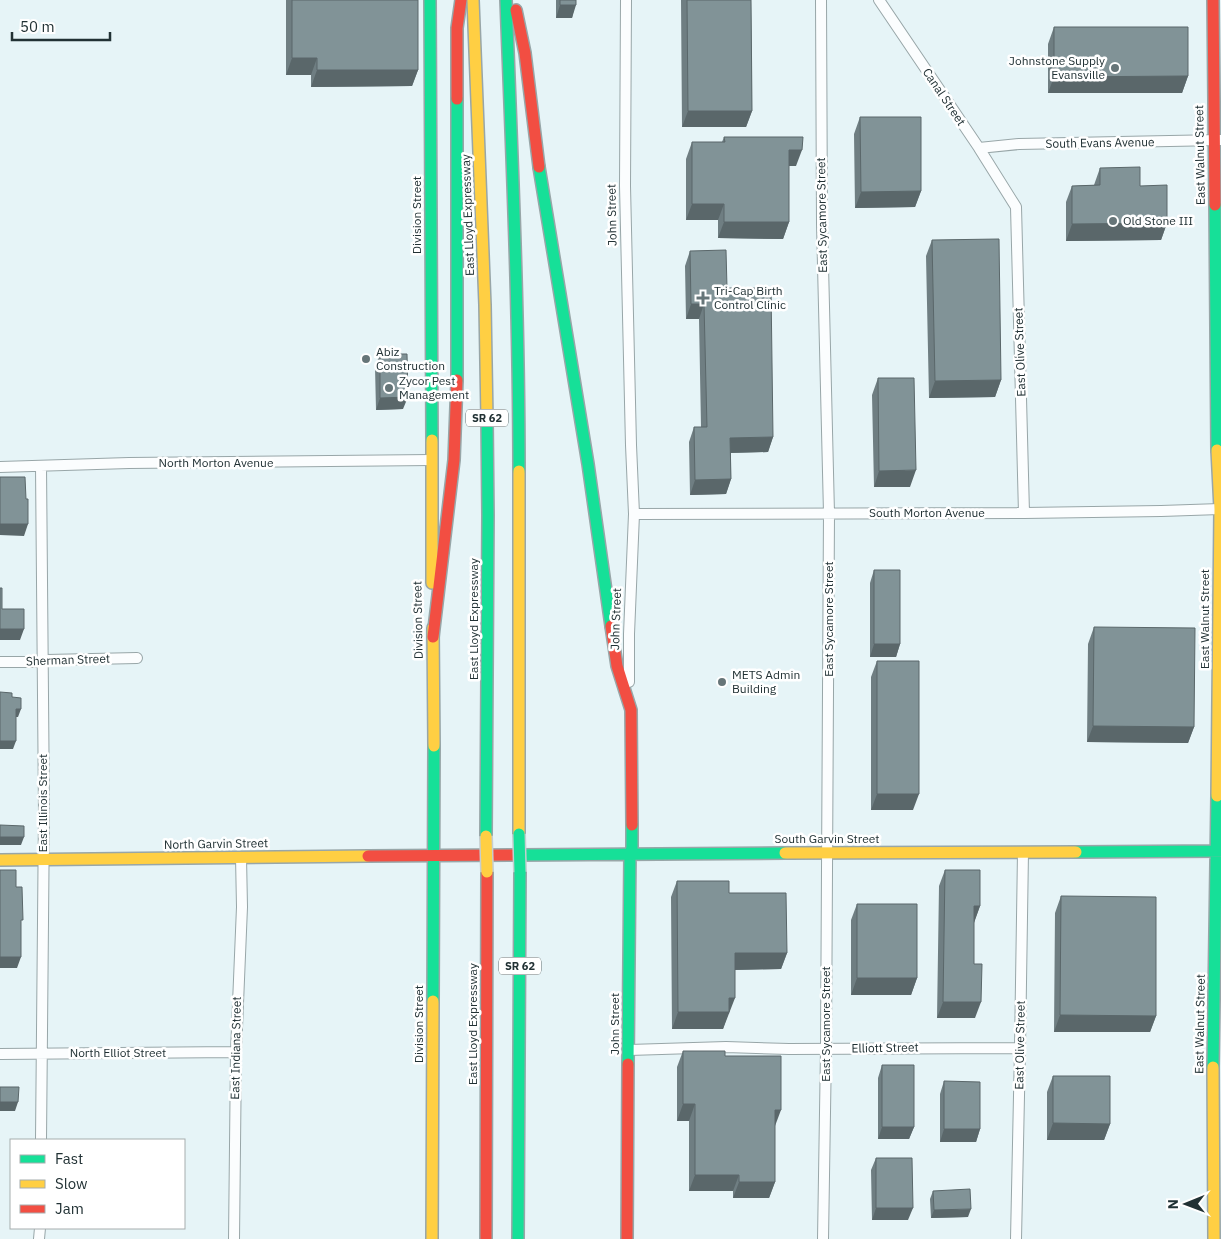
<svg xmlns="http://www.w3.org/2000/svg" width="1221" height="1239" viewBox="0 0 1221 1239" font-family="'IBM Plex Sans',sans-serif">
  <rect width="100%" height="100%" fill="#e6f4f7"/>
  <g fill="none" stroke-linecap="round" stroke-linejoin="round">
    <defs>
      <path id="street" d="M626,0L625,186L631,445L634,514L629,634V682
        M821,0L822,224L829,513L826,1049L823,1239
        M879,0L979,148L1016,207L1024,513
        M979,148L1019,144L1220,140
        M0,467L129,463L432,460
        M634,514L1024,513L1161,511L1220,509
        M0,662H42L47,660L137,658
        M629,1050L726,1047L789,1049L1020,1048
        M0,1054L236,1052
        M41,1140L44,812L41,466
        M39,1239L40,1228
        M234,1239L236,1052L242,907L241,857
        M1016,1239L1020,1048L1023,852"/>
      <path id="fast" d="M430,0L432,440
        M506,0C512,157 519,314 519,471
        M457,99V380
        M539,167L588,464L611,626
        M1215,205L1217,450
        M486,836L488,515L487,419
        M1076,852L1221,851
        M519,855L785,853
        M433,1001L434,746
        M628,1064L630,854L632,848V825
        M1213,1067L1217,796
        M518,1239L520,872"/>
      <path id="slow" d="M473,0L485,305L487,419
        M432,440V583
        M1217,450L1220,509L1217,796
        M519,471V834
        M433,628L434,746
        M785,853L1076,852
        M0,860L368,856
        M1213,1067L1214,1239
        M432,1239L433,1001"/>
      <path id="jam" d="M1213,0L1215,205
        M516,10L525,53L539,167
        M457,99V28L461,0
        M611,626L617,666L631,710
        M433,637L454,460L457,380
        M631,710L632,825
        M368,856L519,855
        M486,1239L487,872
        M627,1239L628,1064"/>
    </defs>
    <use href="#street" stroke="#98a6a8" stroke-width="12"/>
    <use href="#fast" stroke="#98a6a8" stroke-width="14"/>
    <use href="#slow" stroke="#98a6a8" stroke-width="14"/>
    <use href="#jam" stroke="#98a6a8" stroke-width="14"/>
    <use href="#street" stroke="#fbfdfe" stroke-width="10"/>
    <use href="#fast" stroke="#16e098" stroke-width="11"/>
    <use href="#slow" stroke="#ffcf43" stroke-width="11"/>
    <use href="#jam" stroke="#f24e42" stroke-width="11"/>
    <defs>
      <path id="fast-bridge" d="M519,834L520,872"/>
      <path id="slow-bridge" d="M486,836L487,872"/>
    </defs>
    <use href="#fast-bridge" stroke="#c6cecf" stroke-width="14" stroke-linecap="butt"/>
    <use href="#slow-bridge" stroke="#c6cecf" stroke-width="14" stroke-linecap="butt"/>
    <use href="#fast-bridge" stroke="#16e098" stroke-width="11"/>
    <use href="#slow-bridge" stroke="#ffcf43" stroke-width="11"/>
  </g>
  <path fill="#6f7e82" d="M286,0H418V70L412,86L311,87V75H286Z
    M556,0H576L572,18H556Z
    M681,0H751L752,111L746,127H682Z
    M1054,27L1188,76L1182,93H1048V44Z
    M860,117L921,191L915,207L855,208L854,134Z
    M724,137L796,166H789V222L783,239L718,238V220H686V159L692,142H722Z
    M1100,168L1140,186L1167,223L1161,240L1066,241V202L1072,186L1094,185Z
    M932,240L1001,380L995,397L929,398L926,256Z
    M690,251L727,288L773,437L768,452L731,453V479L726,494L690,495L689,442L694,427H701L699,319H686L685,266Z
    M380,354L403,409L376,410L375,367Z
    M878,378L910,487H874L872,395Z
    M874,570L900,644L896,657H870V583Z
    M1094,627L1194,727L1188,743L1087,742L1088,644Z
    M877,661L913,810H871V677Z
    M945,870L980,906L974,922V964L975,1018H937L939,886Z
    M677,881L787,953L781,969L735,970L729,1014H728L723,1029H672L671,897Z
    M1061,896L1156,1016L1150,1032H1054L1055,913Z
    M857,904L917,978L911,995H851V920Z
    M683,1051L725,1056L775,1126V1182L769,1198H733V1191H689V1121H677V1067Z
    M882,1065L914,1127L909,1139H878V1078Z
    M1053,1076L1110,1124L1104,1140H1047V1092Z
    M944,1081L980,1129L976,1142H940V1094Z
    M876,1158L908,1220H872L871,1170Z
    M933,1191L968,1217L931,1218L930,1199Z"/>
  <path fill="#5a676a" d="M560,5H576L572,18H556Z
    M292,58H317L311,75H286Z
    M317,70H418L412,86L311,87Z
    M1188,76L1182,93H1048L1054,77Z
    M688,111H752L746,127H682Z
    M789,150H802L796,166H783Z
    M921,191L915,207L855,208L861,192Z
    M692,204H724L718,220H686Z
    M724,222H789L783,239L718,238Z
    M1167,223L1161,240L1066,241L1072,224Z
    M691,304H704L699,319H686Z
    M1001,380L995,397L929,398L935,381Z
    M408,397L403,409L376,410L380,398Z
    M773,437L768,452L725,453L730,438Z
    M916,470L910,487H874L879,471Z
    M731,479L726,494L690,495L695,480Z
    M0,524H28L24,536L0,535Z
    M0,629H24L20,640H0Z
    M874,644H900L896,657H870Z
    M16,709H21L18,717H13Z
    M1093,726L1194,727L1188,743L1087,742Z
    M0,741H16L13,749H0Z
    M877,794H919L913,810H871Z
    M0,837H24L21,845H0Z
    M974,906H980L974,923Z
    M735,953H787L781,969L729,970Z
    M0,957H21L17,968H0Z
    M857,978H917L911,995H851Z
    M729,998H735L723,1029H672L678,1012Z
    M943,1002H981L975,1018H937Z
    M1060,1015L1156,1016L1150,1032H1054Z
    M0,1102H18L15,1111H0Z
    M683,1104H695L689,1121H677Z
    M775,1110H781L775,1126Z
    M1053,1123L1110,1124L1104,1140H1047Z
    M882,1127H914L909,1139H878Z
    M944,1129H980L976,1142H940Z
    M695,1175H739L733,1191H689Z
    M739,1182H775L769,1198H733Z
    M876,1208H913L908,1220H872Z
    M971,1209L968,1217L931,1218L934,1210Z"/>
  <path fill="#819397" stroke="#5a676a" d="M292,0H418V70H317V58H292Z
    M560,0H576V5H560Z
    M687,0H751L752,111H688Z
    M1054,27H1188V76L1054,77Z
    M860,117H921V191L861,192Z
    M724,137H803L802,150H789V222H724V204H692V142H725Z
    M1140,167V186L1167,185V223L1072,224V186L1100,185V168Z
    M999,239L1001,380L935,381L932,240Z
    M726,250L727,288H771L773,437L730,438L731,479L695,480L694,427H707L704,304H691L690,251Z
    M380,354H407L408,397L380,398Z
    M878,378H914L916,470L879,471Z
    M0,477H25L26,499H28V524H0Z
    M874,570H900V644H874Z
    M0,588H2V609H24V629H0Z
    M1094,627L1195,628L1194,727L1093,726Z
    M877,661H919V794H877Z
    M0,692L12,693V697L21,698V709H16V741H0Z
    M0,825L24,826V837H0Z
    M0,870H16V887H22L23,920H21V957H0Z
    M945,870H980V906H974V964H982L981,1002H943Z
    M677,881H729V893H786L787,953H735V998H729V1012H678Z
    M1061,896L1156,897V1016L1060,1015Z
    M857,904H917V978H857Z
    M683,1051H725V1056H781V1110H775V1182H739V1175H695V1104H683Z
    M882,1065H914V1127H882Z
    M1053,1076H1110V1124L1053,1123Z
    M944,1081L980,1082V1129H944Z
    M0,1087H19L18,1102H0Z
    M876,1158H912L913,1208H876Z
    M970,1189L971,1209L934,1210L933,1191Z"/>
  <g fill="#667578" stroke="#fff" stroke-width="2">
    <circle cx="1115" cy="68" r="5"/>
    <circle cx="1113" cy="221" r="5"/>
    <path d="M700.5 290.5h5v5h5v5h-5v5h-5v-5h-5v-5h5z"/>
    <circle cx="366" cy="359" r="5"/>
    <circle cx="389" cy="388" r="5"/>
    <circle cx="722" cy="682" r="5"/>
  </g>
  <g text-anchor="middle" stroke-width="5" stroke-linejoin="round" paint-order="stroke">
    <g fill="#fff" stroke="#646f71" stroke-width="1">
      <rect x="466" y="409.5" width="42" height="17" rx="4"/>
      <rect x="499" y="957.5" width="42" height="17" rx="4"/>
    </g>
    <g font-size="11" font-weight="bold" fill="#213134">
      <text x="487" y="422">SR 62</text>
      <text x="520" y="970">SR 62</text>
    </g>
    <g font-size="12" fill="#213134" stroke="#fff" text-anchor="start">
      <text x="1105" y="65" text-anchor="end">Johnstone Supply<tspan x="1105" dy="14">Evansville</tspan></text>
      <text x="1123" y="225">Old Stone III</text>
      <text x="714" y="295">Tri-Cap Birth<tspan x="714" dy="14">Control Clinic</tspan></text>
      <text x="376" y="356">Abiz<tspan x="376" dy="14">Construction</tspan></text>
      <text x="399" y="385">Zycor Pest<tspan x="399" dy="14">Management</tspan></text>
      <text x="732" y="679">METS Admin<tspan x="732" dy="14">Building</tspan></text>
    </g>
    <g font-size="12" fill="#213134" stroke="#fff">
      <text transform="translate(944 97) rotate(56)" y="4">Canal Street</text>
      <text transform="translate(1100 143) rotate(-1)" y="4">South Evans Avenue</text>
      <text transform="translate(1200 155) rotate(-91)" y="4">East Walnut Street</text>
      <text transform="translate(417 215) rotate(-90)" y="4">Division Street</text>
      <text transform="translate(468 215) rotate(-92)" y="4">East Lloyd Expressway</text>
      <text transform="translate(612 215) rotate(-91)" y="4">John Street</text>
      <text transform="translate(822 215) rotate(-91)" y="4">East Sycamore Street</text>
      <text transform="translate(1020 352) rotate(-92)" y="4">East Olive Street</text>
      <text x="216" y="467">North Morton Avenue</text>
      <text x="927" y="517">South Morton Avenue</text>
      <text transform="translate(474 619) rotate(-90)" y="4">East Lloyd Expressway</text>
      <text transform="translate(616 619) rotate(-88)" y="4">John Street</text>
      <text transform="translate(829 619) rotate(-90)" y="4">East Sycamore Street</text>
      <text transform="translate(1205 619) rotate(-90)" y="4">East Walnut Street</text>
      <text transform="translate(418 620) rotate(-91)" y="4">Division Street</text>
      <text transform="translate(68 660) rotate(-2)" y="4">Sherman Street</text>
      <text transform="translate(43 803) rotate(-90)" y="4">East Illinois Street</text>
      <text x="827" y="843">South Garvin Street</text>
      <text transform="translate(216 844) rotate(-1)" y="4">North Garvin Street</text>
      <text transform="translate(419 1024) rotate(-90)" y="4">Division Street</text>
      <text transform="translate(473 1024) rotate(-90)" y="4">East Lloyd Expressway</text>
      <text transform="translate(615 1024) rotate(-90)" y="4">John Street</text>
      <text transform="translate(826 1024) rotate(-90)" y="4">East Sycamore Street</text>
      <text transform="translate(1200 1024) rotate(-89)" y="4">East Walnut Street</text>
      <text transform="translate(1020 1045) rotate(-89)" y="4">East Olive Street</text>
      <text transform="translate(236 1048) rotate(-89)" y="4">East Indiana Street</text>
      <text transform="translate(885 1048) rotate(-1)" y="4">Elliott Street</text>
      <text x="118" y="1057">North Elliot Street</text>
    </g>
  </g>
  <rect x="10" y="1139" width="175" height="90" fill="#ffffff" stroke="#a6adae"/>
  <rect x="20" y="1155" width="25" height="8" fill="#16e098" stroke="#a6adae"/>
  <text x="55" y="1164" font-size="15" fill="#213134">Fast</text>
  <rect x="20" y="1180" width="25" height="8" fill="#ffcf43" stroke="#a6adae"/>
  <text x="55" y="1189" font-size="15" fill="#213134">Slow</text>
  <rect x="20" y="1205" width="25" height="8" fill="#f24e42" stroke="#a6adae"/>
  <text x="55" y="1214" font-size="15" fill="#213134">Jam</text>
  <g transform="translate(1186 1204) rotate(269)" stroke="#ffffff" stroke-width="4" paint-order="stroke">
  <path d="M0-4L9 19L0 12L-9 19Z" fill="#213134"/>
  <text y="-8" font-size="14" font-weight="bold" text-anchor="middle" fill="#213134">N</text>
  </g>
  <path d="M12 32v8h98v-8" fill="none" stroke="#213134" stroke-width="2.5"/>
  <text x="20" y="32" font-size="15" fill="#213134" stroke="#ffffff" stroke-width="4" paint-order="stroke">50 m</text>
</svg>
